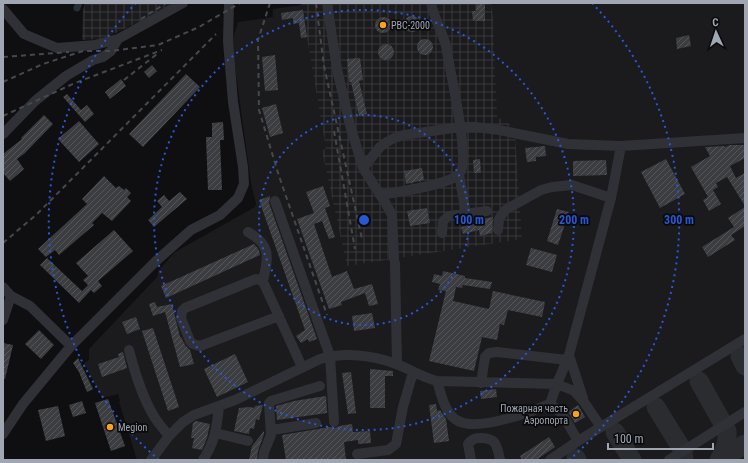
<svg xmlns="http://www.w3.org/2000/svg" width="748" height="463" viewBox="0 0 748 463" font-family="'Roboto Condensed',sans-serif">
  <defs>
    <pattern id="industrial-grid" width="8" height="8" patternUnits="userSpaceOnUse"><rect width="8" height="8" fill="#1b1b1e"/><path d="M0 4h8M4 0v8" fill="none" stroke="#39393c"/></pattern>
    <pattern id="building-hatch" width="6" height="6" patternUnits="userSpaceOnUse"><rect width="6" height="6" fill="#3b3d41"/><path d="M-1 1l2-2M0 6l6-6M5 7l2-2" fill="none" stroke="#54565a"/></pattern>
  </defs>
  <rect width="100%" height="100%" fill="#0f0f11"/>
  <path fill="#1b1b1e" d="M301,3H745V460H137L119,402L120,401L118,394L102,398L84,363L89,360V349L158,276V271L175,252L255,207L256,204L251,183L232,45L233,38L238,22L273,17V9L301,5Z"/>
  <path fill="url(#industrial-grid)" d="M85,3H173L147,18L103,39L82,40L83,10Z
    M301,3H491L493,17L497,117L511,125L510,129L515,135L522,239L347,266L322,151L326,148Z"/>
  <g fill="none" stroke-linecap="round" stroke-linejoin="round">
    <path stroke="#252f35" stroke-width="7" d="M77,8L79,3"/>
    <path stroke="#2a2c2f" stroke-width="19" d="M740,356L745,366
      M699,381L727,431C728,442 725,451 719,460
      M656,407L683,451L684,460
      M615,432L632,460
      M576,458L577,460
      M721,460L745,444"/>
  </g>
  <path fill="url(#building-hatch)" d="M476,3H485V21H473L472,11H476Z
    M303,10L307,37L301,38L299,23L293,24V18L282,20L281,13Z
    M404 24a8 8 0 1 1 16 0a8 8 0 1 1-16 0Z
    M375 25a8 8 0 1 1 16 0a8 8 0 1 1-16 0Z
    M689,35L691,46L677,49L676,38Z
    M417 47a8 8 0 1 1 16 0a8 8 0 1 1-16 0Z
    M378 52a8 8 0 1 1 16 0a8 8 0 1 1-16 0Z
    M275,55L278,90L265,91L262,57Z
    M360,58L363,80L359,81L367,114L359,116L351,82H349L347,59Z
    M152,65L157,71L149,78L144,72Z
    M186,74L200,87L143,147L129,134Z
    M121,79L126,86L110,99L105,92Z
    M67,94L81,110L87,105L94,114L85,122L63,97Z
    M276,104L283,133L270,137L262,108Z
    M44,115L53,124L25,153L17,159L24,169L10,181L3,173V154L22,139L21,138Z
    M79,121L99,144L79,162L58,139Z
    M223,122L224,140H220L222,190H208L206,137H212V123Z
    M730,145H745V158L730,166L736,178L745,173V206L727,177L716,183L718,187L713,190L721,204L709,211L703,200L708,197L691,167L710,156L705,147L724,146L725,147Z
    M545,146L546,156L536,157V161L527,162L525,148Z
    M480,159L481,173H474L473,160Z
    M666,159L685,194L660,208L641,172Z
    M606,160L607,175L573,176V161Z
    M422,168L424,180L406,184L404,171Z
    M104,176L116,188L119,186L124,190L126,188L131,193L127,197L131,201L112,221L102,213L92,223L94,225L59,255L55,250L46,257L38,249L87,204L82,199Z
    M323,186L330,206L325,208L335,237L329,239L322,221L314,224L332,277L347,271L354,289L372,284L378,304L369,306L365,293L341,302L342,305L329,309L297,219L314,213L306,192Z
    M180,192L187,199L154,227L148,220L162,207L157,201L164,195L169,201Z
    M270,196L269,203L317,339L309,342L308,339L301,343L296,336L305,330L259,200Z
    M745,207V226L731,235L735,240L708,257L702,247L734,227L728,218Z
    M427,208L430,223L410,226L407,211Z
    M557,209L569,212L558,245L547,241Z
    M493,217L492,233L480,236L479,230L463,234L461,227L478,223L477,220Z
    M114,230L133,251L98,281L102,286L94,293L91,290L79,303L40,265L47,258L82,291L88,285L83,280L88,276L76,263Z
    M254,244L259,250L260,255L166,298L161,286Z
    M531,248L557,255L552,272L526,265Z
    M443,271L465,276V278L492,282L490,289L463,285L462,288L456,287L453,301L489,309L493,291L545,302L542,317L508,310L504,325L500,324L497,340L482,337L474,371L429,361L446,291L438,290L440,284L432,282L434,274L442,276Z
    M155,302L157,307L172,304L180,337H181L185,345L190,350L194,364L180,367L165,312L153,316L149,304Z
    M372,313L375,328L354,331L352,316Z
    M136,317L140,329L127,334L122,322Z
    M153,328L179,407L168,411L142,331Z
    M39,330L54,345L41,359L25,344Z
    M3,343L13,345L5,379H3Z
    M123,352L127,368L102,377L98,364L119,357L118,354Z
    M235,354L248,382L217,397L204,369Z
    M78,358L93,389L87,392L79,372L73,363Z
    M370,369L393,371V376H385V408H370Z
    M351,372L356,413L348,414L342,373Z
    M496,389L497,397L481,399L480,391Z
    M326,396L327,413L277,420L276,406L294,401Z
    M108,399L125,446L111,451L95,403Z
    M82,401L86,413L73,417L69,405Z
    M436,404L437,411L440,410L446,419L449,441L434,443L429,405Z
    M263,405L259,420L256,419L254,429L250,428L249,434L234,431L239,408L250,407L254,408L255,406Z
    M578,405L585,417L575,423L568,412Z
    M58,406L65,436L46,441L38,410Z
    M196,421L210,424L207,438L202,450L192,448L194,438H191L193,423Z
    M352,424L353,432L370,431L371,443L358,444V440L344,442L346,460H286L282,435L330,427L335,428L339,426Z
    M264,431V434L258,451L257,460H249L252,446Z
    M549,437L555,447L536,460H522L520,456Z"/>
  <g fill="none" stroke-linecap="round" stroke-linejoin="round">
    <path stroke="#303136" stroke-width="10" d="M327,3L337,69L350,125L363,168L386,204L392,215L394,259
      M3,9L24,34L57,48L95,45L118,39L183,3
      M3,134L35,101L66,76L93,60L103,57L111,51L118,39
      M363,168L380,147L387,142L394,138L404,135L460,127H475L499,130L568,144L621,146L745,138
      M459,174L466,214
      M380,195C396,192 451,185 460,173C471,160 449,67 446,46C442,31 434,18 431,3
      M275,201L330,356L334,422
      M498,230L499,219L505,210L541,190L552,187L572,185L611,198
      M248,232C272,245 268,258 263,281
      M442,233L443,221L449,216L487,211
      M395,263L397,364
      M3,287L11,296L30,306L71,346
      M279,316L200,346L193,344L190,341L181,318L182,311L185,308L256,279C261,280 263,281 265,286L302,367
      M3,320L11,296
      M129,350C135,373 142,397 155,418C159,424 164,430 169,436
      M569,355L583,398
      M437,381L557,384L574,391L584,402L601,427
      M481,383L485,357L489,353L497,352L567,360
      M550,404C564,412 570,428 578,441
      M272,430L316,423
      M216,433L248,441
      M3,434L23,404L71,346L156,261L191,230L220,215L238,198L244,184L243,167L233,102L228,41L229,3
      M357,454L388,450L396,444L403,407L413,372
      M151,460L169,436L183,422L194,415L235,400L320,359C344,352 373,355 396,364C410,369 422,377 437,381C441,393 444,411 455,419C474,434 530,412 550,404L557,384L569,355L611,198L621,146
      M203,460C215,442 217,427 219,406
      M263,460L264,452L271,435L269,403L271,401L320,386
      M471,460L468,444C471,440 474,438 479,438C496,437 497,445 500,460
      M550,460L578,441L745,339
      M669,460L745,412"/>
    <path stroke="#45484d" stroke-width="2" stroke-dasharray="5 4" stroke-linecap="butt" d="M270,3L258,40L259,110L279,176L327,315
      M316,3L324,66L362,239
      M141,19L166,3
      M3,57L69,52
      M124,80L157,54
      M3,82L43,64L83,51H111L158,45L199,27L240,3
      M3,116L75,83L162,50
      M334,131L355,249
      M3,243L37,214L216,34"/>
  </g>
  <g fill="none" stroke="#2a57d4" stroke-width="2" stroke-dasharray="2 4">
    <circle cx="364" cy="220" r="105"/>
    <circle cx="364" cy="220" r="210"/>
    <path d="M159 460A315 315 0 0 1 136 3M592 3A315 315 0 0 1 569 460"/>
  </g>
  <g fill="#fba11e" stroke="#0a0a0c" stroke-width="1.5">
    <circle cx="383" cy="25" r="4"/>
    <circle cx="576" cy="414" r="4"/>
    <circle cx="110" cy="427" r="4"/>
  </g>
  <g text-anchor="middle" stroke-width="3.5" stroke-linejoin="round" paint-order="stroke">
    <g font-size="10" fill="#a0a7b3" stroke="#0a0a0c" text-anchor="start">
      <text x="391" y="29">РВС-2000</text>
      <text x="568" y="412" text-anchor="end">Пожарная часть<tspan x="568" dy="12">Аэропорта</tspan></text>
      <text x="118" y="431">Megion</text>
    </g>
  </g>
  <circle cx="364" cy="220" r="6" fill="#2a57d4" stroke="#0a0a0c" stroke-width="2"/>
  <g font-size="12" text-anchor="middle" font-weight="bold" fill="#2a57d4" stroke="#0a0a0c" stroke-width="3.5" stroke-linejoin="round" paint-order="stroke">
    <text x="469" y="224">100 m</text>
    <text x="574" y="224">200 m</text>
    <text x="679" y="224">300 m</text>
  </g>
  <rect width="748" height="463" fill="none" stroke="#a0a7b3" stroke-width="8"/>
  <g transform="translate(716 32) rotate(357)" stroke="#0a0a0c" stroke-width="3" paint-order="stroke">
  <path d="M0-3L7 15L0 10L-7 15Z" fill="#a0a7b3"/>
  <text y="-6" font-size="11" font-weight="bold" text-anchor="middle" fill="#a0a7b3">С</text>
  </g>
  <path d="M608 443v6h105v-6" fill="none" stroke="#a0a7b3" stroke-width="2"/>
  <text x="614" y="443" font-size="12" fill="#a0a7b3" stroke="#0a0a0c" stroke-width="3" paint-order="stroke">100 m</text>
</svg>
